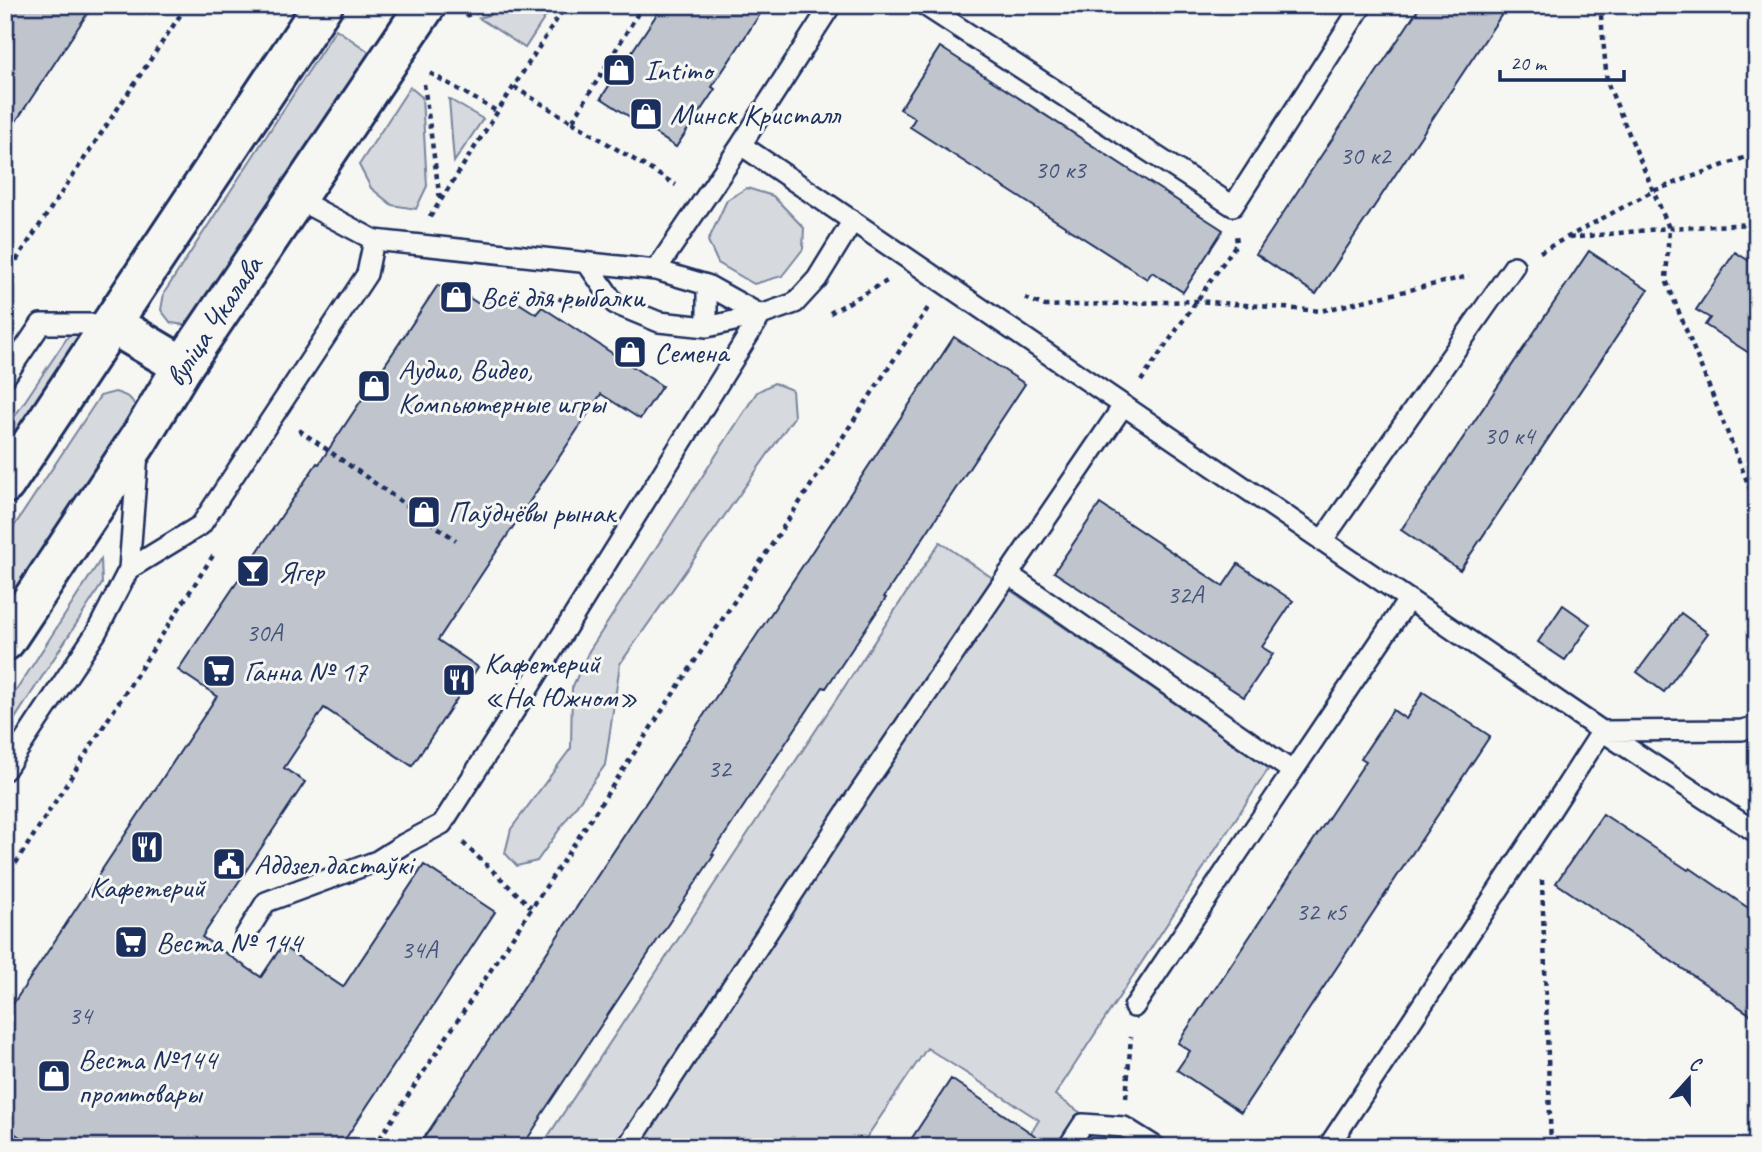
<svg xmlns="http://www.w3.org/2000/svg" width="1762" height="1152" viewBox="0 0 1762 1152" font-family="Caveat,sans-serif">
  <rect width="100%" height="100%" fill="#f6f6f2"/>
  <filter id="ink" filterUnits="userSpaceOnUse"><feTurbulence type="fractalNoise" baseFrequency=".0143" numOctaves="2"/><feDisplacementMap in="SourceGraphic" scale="14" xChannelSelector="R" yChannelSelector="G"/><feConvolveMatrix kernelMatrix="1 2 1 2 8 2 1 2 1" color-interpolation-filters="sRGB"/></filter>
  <g filter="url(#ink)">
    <path fill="#e6e7e7" d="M1757,1122V1147H1740Z"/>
    <path fill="#d6d9dd" stroke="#78849e" stroke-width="2" d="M517,5H553L525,48L479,18Z
      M336,29L375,56L202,318L185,325L171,323L161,310L164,293Z
      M410,87L422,97L427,186L416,209L392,205L371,188L359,165Z
      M449,99L483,119L454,162Z
      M747,188L773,196L804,228L803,249L782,276L754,284L718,263L708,241L727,200Z
      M71,332L82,333L5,447V431Z
      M774,383L792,390L794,417L620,664L605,765L537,861L517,866L505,853L511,829L571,748L572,688L589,651L757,392Z
      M115,392C133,397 135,401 138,420L5,619V540L100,396Z
      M940,542L1269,768L1055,1095L1130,1147H1022L1039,1120L927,1048L860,1147H541Z
      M101,559L102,584L5,734V708Z"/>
    <path fill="#c0c4cd" stroke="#1b2f5e" stroke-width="2" d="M5,5H93L5,138Z
      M663,5H766L712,87L715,89L676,147L601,98Z
      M1421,5H1508L1316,294L1256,254Z
      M940,47L1223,230L1183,292L1152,272L1147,279L910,127L915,118L900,109Z
      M1589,251L1648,290L1460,570L1401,530Z
      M1735,252L1757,266V358L1705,325L1710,318L1696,310Z
      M438,285L465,303L468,297L482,306L489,296L506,305L511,298L536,314L542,307L662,386L640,419L601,394L438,640L478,667L412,766L324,708L284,768L305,782L202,937L261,977L282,946L343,987L424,865L495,912L340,1147H35L5,1127V1016L217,696L178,670L317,463L319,464Z
      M954,337L1025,384L884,597L886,598L826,688L823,687L712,854L714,855L540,1117L541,1118L522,1147H418Z
      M1100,504L1223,586L1238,564L1293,601L1262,647L1273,654L1244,697L1054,572Z
      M1563,605L1590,624L1565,660L1538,642Z
      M1681,613L1708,633L1664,692L1637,672Z
      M1423,692L1490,736L1241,1112L1177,1070L1190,1051L1178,1043L1212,991L1213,992L1366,761L1361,758L1393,710L1406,719Z
      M1603,814L1688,870L1690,868L1757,914V1019L1556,883Z
      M951,1079L1052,1147H906Z"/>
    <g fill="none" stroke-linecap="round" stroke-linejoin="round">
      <defs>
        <path id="lane" d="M924,5L1233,206L1362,5
          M741,145L831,5
          M297,199L374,240L656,270L707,285L761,315L795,303L817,279L852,222
          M587,263L615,304L659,322L707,327L761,315
          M656,270L741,145L1602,731L1757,833
          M707,327V285
          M5,377L41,324H112
          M1322,541L1514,266
          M129,569L201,525L367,274L374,240
          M1008,574L1292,771
          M5,770L96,633L129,569L138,453
          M245,936L266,902L377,861L404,844L442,824L515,710L761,315
          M1134,1007L1408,600
          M627,1147L849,808L1123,406
          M1068,1147L1083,1124L1124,1127L1156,1147
          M1328,1147L1540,827L1602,731L1742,730L1757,726"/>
        <g id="secondary">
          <path d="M112,324L183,366"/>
          <path d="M5,484L323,5"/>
          <path id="s1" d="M5,641L139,439L183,366L426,5"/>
        </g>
      </defs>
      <use href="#lane" stroke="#1b2f5e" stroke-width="24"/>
      <use href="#secondary" stroke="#1b2f5e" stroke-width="44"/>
      <path stroke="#1b2f5e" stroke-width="4.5" stroke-dasharray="5 5" stroke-linecap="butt" d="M1600,5L1607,82L1669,228L1666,280L1757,506
        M465,16L495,5
        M430,73L498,112
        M424,84L440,200
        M514,87L572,122L643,5
        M572,122L676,185
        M430,217L566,5
        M1569,238L1669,228L1757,224
        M1540,252L1653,191L1757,153
        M5,277L187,5
        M540,291L577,306
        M1025,298L1045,306L1197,301L1321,311L1469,276
        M830,313L887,281
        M1141,381L1237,243L1236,235
        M299,430L456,540
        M463,843L531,907
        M5,880L214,554
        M1542,880L1551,1147
        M1126,1098L1131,1037
        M374,1147L928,308"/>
      <use href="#lane" stroke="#f6f6f2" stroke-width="19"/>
      <use href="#secondary" stroke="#f6f6f2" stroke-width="38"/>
    </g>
  </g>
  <defs>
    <symbol id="shop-square" viewBox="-11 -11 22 22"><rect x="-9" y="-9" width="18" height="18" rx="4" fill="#1b2f5e" stroke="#f6f6f2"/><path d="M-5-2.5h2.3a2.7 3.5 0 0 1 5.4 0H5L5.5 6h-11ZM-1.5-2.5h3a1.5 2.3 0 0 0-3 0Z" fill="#fff"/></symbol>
    <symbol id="bar-square" viewBox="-11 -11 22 22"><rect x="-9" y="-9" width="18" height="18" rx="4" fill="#1b2f5e" stroke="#f6f6f2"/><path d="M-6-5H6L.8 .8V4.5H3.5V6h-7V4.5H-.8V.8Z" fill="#fff"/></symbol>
    <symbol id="supermarket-square" viewBox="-11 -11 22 22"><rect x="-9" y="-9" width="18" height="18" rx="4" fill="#1b2f5e" stroke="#f6f6f2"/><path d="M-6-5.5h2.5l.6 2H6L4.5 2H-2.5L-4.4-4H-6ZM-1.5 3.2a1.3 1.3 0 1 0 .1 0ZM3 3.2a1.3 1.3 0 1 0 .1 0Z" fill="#fff"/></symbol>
    <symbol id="restaurant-square" viewBox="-11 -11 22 22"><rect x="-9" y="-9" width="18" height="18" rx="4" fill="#1b2f5e" stroke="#f6f6f2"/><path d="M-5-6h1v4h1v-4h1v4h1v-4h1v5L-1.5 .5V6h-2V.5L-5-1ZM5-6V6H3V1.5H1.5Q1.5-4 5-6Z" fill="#fff"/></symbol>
    <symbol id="civic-square" viewBox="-11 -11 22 22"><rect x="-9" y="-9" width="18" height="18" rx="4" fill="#1b2f5e" stroke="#f6f6f2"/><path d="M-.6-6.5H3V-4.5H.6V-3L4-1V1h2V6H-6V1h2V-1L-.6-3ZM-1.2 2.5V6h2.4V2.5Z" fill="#fff"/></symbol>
  </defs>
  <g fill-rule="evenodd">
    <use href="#shop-square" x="600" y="51" width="38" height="38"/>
    <use href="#shop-square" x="627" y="95" width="38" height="38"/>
    <use href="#shop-square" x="437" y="278" width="38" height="38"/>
    <use href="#shop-square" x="611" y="333" width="38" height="38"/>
    <use href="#shop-square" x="355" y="367" width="38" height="38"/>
    <use href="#shop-square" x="405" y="493" width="38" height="38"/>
    <use href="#bar-square" x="234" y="552" width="38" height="38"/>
    <use href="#supermarket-square" x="200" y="652" width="38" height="38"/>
    <use href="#restaurant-square" x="440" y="661" width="38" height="38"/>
    <use href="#restaurant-square" x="128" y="828" width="38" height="38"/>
    <use href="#civic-square" x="210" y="845" width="38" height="38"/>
    <use href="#supermarket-square" x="112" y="923" width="38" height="38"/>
    <use href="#shop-square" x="35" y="1057" width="38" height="38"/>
  </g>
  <g text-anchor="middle" stroke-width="6" stroke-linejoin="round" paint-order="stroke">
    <g font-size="26" fill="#44547a">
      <text x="1365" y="164">30 к2</text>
      <text x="1060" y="178">30 к3</text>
      <text x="1509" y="444">30 к4</text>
      <text x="1185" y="603">32А</text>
      <text x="264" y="641">30А</text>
      <text x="719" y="777">32</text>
      <text x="1321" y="920">32 к5</text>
      <text x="419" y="958">34А</text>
      <text x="80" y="1024">34</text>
    </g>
    <g font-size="30" fill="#1b2f5e" stroke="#f6f6f2" text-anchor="start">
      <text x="644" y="80">Intimo</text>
      <text x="670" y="124">Минск Кристалл</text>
      <text x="480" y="307">Всё для рыбалки</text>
      <text x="654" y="362">Семена</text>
      <text x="398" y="379">Аудио, Видео,<tspan x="398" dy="34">Компьютерные игры</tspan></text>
      <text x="448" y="522">Паўднёвы рынак</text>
      <text x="278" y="581">Ягер</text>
      <text x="484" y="673">Кафетерий<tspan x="484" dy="34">«На Южном»</tspan></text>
      <text x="244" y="681">Ганна № 17</text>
      <text x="254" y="874">Аддзел дастаўкі</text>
      <text x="147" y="897" text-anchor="middle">Кафетерий</text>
      <text x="156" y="952">Веста № 144</text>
      <text x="78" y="1069">Веста №144<tspan x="78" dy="34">промтовары</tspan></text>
    </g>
    <g font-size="30" fill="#1b2f5e" stroke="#f6f6f2">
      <text dy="10" stroke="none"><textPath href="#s1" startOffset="382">вуліца Чкалава</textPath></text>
    </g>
  </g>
  <rect width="1762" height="1152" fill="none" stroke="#f6f6f2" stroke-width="28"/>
  <rect x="14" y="14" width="1734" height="1124" fill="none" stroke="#1b2f5e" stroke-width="2.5" filter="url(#ink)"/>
  <g transform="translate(1689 1079) rotate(21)" stroke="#f6f6f2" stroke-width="5" paint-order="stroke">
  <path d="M0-5L12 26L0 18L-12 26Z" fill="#1b2f5e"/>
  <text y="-10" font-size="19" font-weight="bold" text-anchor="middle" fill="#1b2f5e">С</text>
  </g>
  <path d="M1500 70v10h124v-10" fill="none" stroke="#1b2f5e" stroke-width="3.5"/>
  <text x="1510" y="70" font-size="21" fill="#1b2f5e" stroke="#f6f6f2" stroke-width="5" paint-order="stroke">20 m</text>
</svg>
